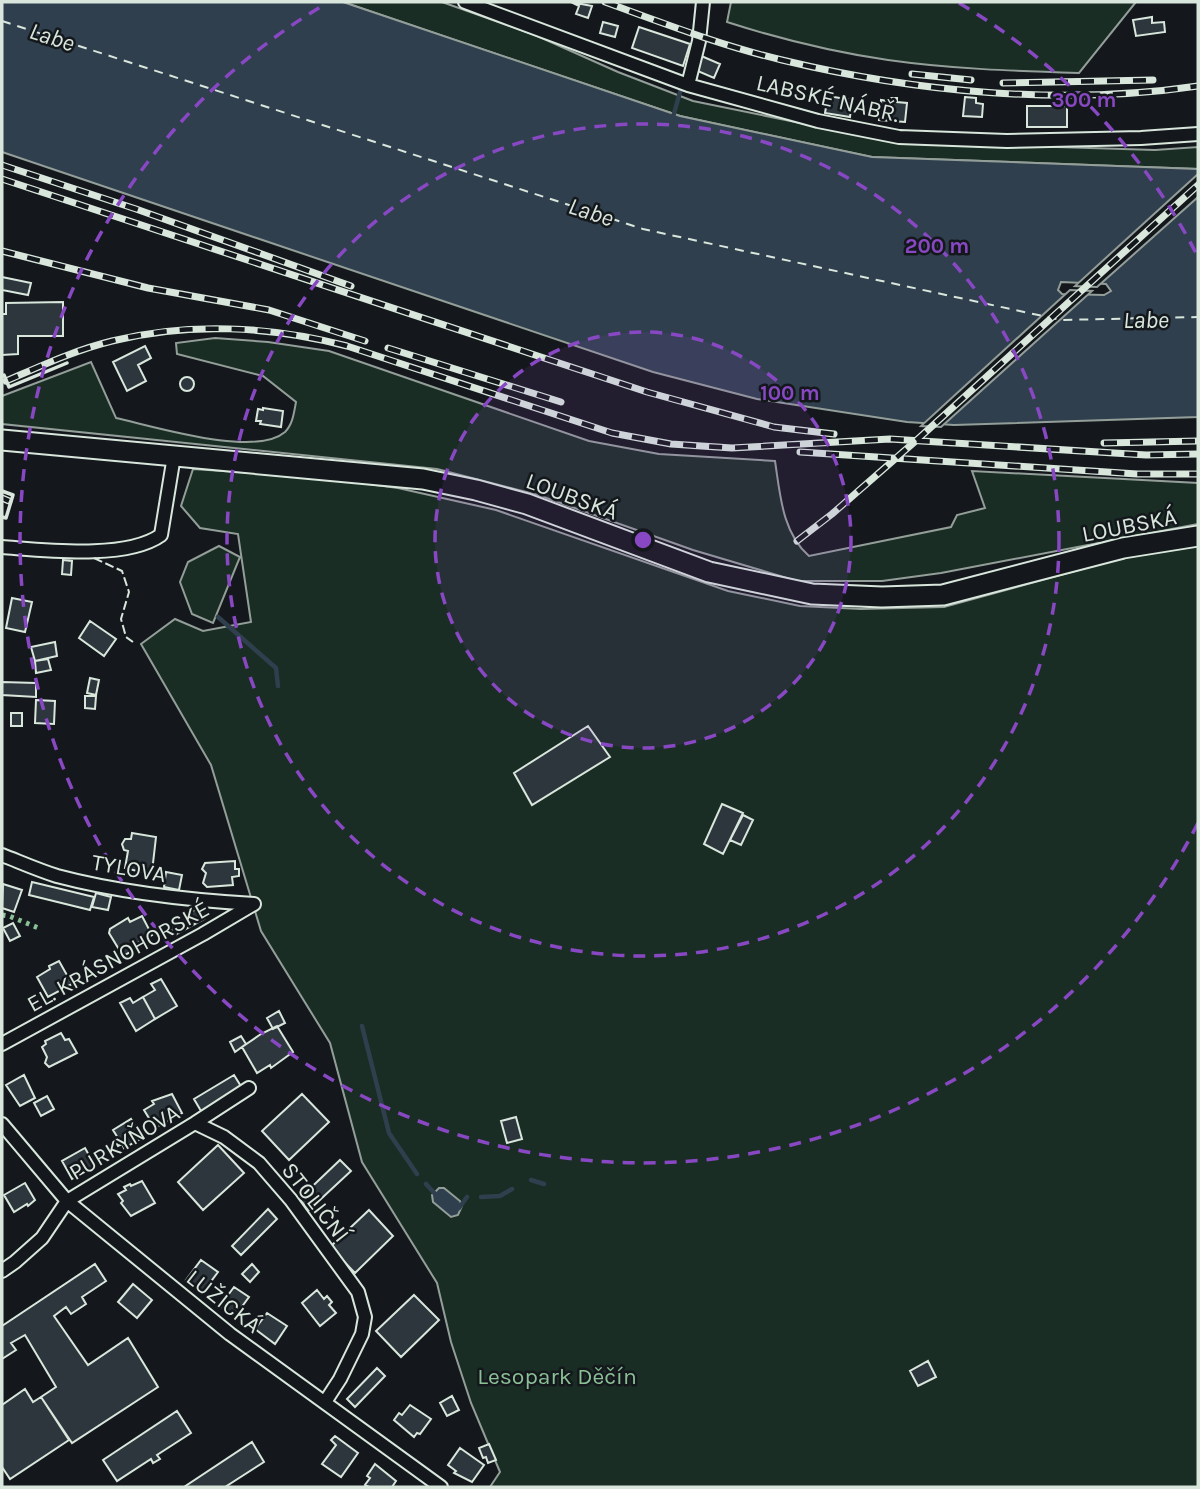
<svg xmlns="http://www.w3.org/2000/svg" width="1200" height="1489" viewBox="0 0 1200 1489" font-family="Karla,sans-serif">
  <rect width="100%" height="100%" fill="#14181c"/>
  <path fill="#1a2d24" stroke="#939e99" stroke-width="2" d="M343,2H442L535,35L618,72L693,101L893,142L1155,150L1198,147V169L872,157L680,116Z
    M731,2H1136L1079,73C1015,71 951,69 888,60C833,52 780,39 727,22Z
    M215,338L268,342L329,351L589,441L659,454L775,461C780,493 782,533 809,556L951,527L957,515L985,508L972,471L1198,483V524L941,573L882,581H797L693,550L538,495L437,469L2,424V396L91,362L116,418C153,426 255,458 285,432C293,424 294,412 296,402L263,376L177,354L176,343Z
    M193,469L323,478L398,488L496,510L728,591L800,606L861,609L944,607L1122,558L1198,546V1487H490L500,1472L471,1403L451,1342L437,1283L362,1162L330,1043L261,931L211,765L141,644L175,619L203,631L251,622L238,534L200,528L181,506Z
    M219,546L240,557L213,623L192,614L180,582L188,562Z"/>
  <path fill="#2f3f4d" stroke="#939e99" stroke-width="2" fill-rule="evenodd" d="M2,2H343L680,116L872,157L1198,169V417L954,425L907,422L757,399L653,372L2,152ZM1061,282L1106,284L1111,291L1104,295L1062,294L1058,290Z
    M439,1188H444L460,1201L462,1206L458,1215L451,1217L433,1202L432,1195Z"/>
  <path fill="#14181c" stroke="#939e99" stroke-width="2" d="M1198,174V197L1097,287L1075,286Z
    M1070,290L1092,291L941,427L921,426Z"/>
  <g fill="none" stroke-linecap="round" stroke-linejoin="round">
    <path stroke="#2f3f4d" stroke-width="4.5" d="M695,25L697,2
      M673,117L682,85
      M218,617L276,668L278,686
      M362,1026L389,1133L417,1174
      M531,1180L544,1184
      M426,1184L437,1196
      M481,1197L500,1196L512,1189
      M459,1208L467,1197"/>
    <path stroke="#d8e6dc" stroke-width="2" stroke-dasharray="9 7" stroke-linecap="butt" d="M2,21L643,229L1061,320L1198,317"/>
  </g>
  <path fill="#2c363c" stroke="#d8e6dc" stroke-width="2" d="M571,2L592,6L588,18L576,14L579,6Z
    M1152,17V23L1164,22L1165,32L1136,36L1133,20Z
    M603,22L618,26L615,37L600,33Z
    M639,27L690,44L683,66L632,48Z
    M699,55L720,64L714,78L693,69Z
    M828,96L852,100L850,117L825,113Z
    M965,97L976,98V103L983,104L982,117L963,116Z
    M888,98H897V102L907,103L905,122L879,120L881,100L888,101Z
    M1027,106H1067V127H1027Z
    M2,277L31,283L28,295L2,290Z
    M63,302V336H18V354L2,355V314H6V303Z
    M145,346L151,358L138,365L146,381L127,391L113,362Z
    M180 384a7 7 0 1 1 14 0a7 7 0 1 1-14 0Z
    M263,408L283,411L281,427L260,424L261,421H256L258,409L263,410Z
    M63,560L72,561L71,575L62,574Z
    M12,598L32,602L25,632L6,628Z
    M90,621L116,639L104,656L79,638Z
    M55,642L57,656L35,661L31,647Z
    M48,659L51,670L36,673L35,661Z
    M90,678L99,680L96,695L87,693Z
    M2,682L36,683V697L2,695Z
    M85,696H96L95,709L85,708Z
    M36,700L55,701L54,724L35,723Z
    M11,713H22V726H11Z
    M588,726L610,757L532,805L514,773Z
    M722,804L743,813L723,854L704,844Z
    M743,815L753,820L741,845L730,840Z
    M132,833L156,837L152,872L149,874L125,868L128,851L124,850L122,844L125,839H131Z
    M235,861V869H239V876L232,877L233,885L207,887L203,883L206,873L202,869L205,863Z
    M166,872L182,875L179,890L164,887Z
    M32,882L94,897L90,910L29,895Z
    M3,884L22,890L14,912L2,908Z
    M96,893L111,897L108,910L92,907Z
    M198,908L204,919L175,935L168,924Z
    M142,916L152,935L138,943L140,947L123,956L109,933L110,929L128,918L130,922Z
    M13,923L20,936L10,941L3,928Z
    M59,961L72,984L48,997L37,977L50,969L49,966Z
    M161,979L177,1006L155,1019L143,997L155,990L151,984Z
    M143,997L155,1019L136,1031L120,1003L130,998L133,1003Z
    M279,1011L285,1023L273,1029L267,1018Z
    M277,1026L293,1052L271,1068L270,1065L257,1073L242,1047L261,1034Z
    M61,1033L65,1040L69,1039L77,1053L49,1067L45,1063L47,1057L42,1047L46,1044L45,1041Z
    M241,1036L246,1044L235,1052L230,1042Z
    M24,1075L35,1098L20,1106L6,1085Z
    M234,1075L242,1088L201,1111L194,1099Z
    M172,1094L182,1113L155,1128L144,1110L154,1104L152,1101Z
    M302,1094L329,1122L289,1160L262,1131Z
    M47,1096L54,1109L41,1116L34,1103Z
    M516,1117L522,1139L507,1143L501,1121Z
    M131,1119L142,1138L124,1148L122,1144L118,1146L115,1140L118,1138L113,1130Z
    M218,1145L244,1173L203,1210L178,1182Z
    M85,1148L95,1166L72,1179L62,1161Z
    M340,1160L351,1171L309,1210L299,1199Z
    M142,1181L155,1203L131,1216L121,1203L123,1201L118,1194L126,1190L124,1187L130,1184L131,1186Z
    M25,1183L35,1200L28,1206L27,1204L14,1212L4,1195Z
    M268,1209L277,1219L241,1255L232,1246Z
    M369,1210L393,1236L355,1273L330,1247Z
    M201,1260L218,1272L203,1292L186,1280Z
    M95,1264L106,1281L82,1297L86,1304L71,1314L66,1307L54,1316L88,1365L128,1338L158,1387L72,1443L41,1397L56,1387L25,1335L11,1343L16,1350L2,1359V1326Z
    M252,1264L259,1272L250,1282L242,1274Z
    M133,1284L152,1300L137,1318L118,1302Z
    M234,1287L249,1297L235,1316L220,1306Z
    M317,1290L324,1299L327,1296L332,1302L329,1305L336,1313L320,1326L302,1303Z
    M414,1295L439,1320L401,1357L376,1331Z
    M267,1313L287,1326L275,1344L255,1329Z
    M928,1361L936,1377L918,1386L910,1371Z
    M377,1368L385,1376L355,1407L347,1399Z
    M25,1389L33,1402L41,1397L69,1440L10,1479L2,1467V1405Z
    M452,1396L459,1410L447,1416L440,1403Z
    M410,1405L431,1419L420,1434L417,1433L414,1437L394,1420L399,1413L402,1415Z
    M177,1411L191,1433L157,1455L160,1459L153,1463L151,1459L117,1481L103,1460Z
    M335,1436L358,1453L341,1477L322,1464L336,1445L331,1440Z
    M252,1442L264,1462L225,1487H184Z
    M489,1444L496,1460L488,1463L486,1457L483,1458L479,1448Z
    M460,1448L484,1465L472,1482L454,1473L456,1471L448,1465Z
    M375,1464L396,1481L392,1487H369L365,1485L370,1478L367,1476Z"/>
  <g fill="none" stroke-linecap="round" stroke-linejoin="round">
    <defs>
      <path id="street" d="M465,2L688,85L818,121L899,137L1007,141L1141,138L1198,134
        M688,85L699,41L703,2
        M2,547C44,550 126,560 161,535L174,456
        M2,855C20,862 38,870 57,876C121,893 187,900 254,904
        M2,1044L203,934L254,904
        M195,1123L224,1137L259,1163L291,1200L358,1292L365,1317L362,1334L340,1379L325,1402
        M2,1124L67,1201L230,1334L441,1487
        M2,1271L15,1262L42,1238L67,1201L195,1123L249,1088"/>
      <path id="primary" d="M2,440L423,479L476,490L527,504L709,572L812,594L882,597L943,595L1123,548L1198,536"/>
    </defs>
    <use href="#street" stroke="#d8e6dc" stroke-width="16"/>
    <use href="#primary" stroke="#d8e6dc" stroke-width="23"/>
    <use href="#street" stroke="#14181c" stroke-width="12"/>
    <use href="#primary" stroke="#14181c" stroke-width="19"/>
    <defs>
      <path id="rail" d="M605,2C663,23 722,46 782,60C915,92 1062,106 1198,86
        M912,74L971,80
        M1003,83L1153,80
        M2,165L136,209L351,286
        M2,179L647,392L774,427L834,434
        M2,251L148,288L269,310L365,341
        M388,348L561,402
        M6,381C41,366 75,350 112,341C188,322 271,326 347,346L612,433L671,444L732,448L890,439L1146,455L1198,454
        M1104,443L1198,441
        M800,452L1137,474H1198
        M2,498L9,501
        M797,541L832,514L919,438L1198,185"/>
    </defs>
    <use href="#rail" stroke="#d8e6dc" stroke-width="7"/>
    <use href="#rail" stroke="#14181c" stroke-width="4.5" stroke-dasharray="13" stroke-linecap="butt"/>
    <path stroke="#8ac095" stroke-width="5" stroke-dasharray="3.5 5" stroke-linecap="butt" d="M2,915L9,916L41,929"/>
    <path stroke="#d8e6dc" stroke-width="2" stroke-dasharray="9 3.5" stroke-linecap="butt" d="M94,558L122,571L129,592L121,619L126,637L133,642"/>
    <path stroke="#d8e6dc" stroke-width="3.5" d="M4,375L9,387L67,363
      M2,491L13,495L6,518L2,517"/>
  </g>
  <circle cx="643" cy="540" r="208" fill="#8948c3" fill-opacity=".12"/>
  <g fill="none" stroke="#8948c3" stroke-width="3.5" stroke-dasharray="12 9">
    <circle cx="643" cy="540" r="208"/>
    <circle cx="643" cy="540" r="416"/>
    <path d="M1198 823A623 623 0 1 1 327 3M959 3A623 623 0 0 1 1198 257"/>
  </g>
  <g text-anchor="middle" stroke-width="5" stroke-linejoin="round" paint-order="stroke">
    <g font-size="23" fill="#d8e6dc" stroke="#14181c">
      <text transform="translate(828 98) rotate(13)" y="8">LABSKÉ NÁBŘ.</text>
      <text transform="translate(572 496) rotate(20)" y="8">LOUBSKÁ</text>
      <text transform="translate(1129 525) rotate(-11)" y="8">LOUBSKÁ</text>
      <text transform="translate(129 868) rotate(10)" y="8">TYLOVA</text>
      <text transform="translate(118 956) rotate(-29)" y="8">EL. KRÁSNOHORSKÉ</text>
      <text transform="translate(124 1142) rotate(-31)" y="8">PURKYŇOVA</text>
      <text transform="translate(316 1202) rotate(52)" y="8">STOLIČNÍ</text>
      <text transform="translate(224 1301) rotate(38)" y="8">LUŽICKÁ</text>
    </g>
    <g font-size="23" fill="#8ac095" stroke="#14181c">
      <text x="557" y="1384">Lesopark Děčín</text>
    </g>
    <g font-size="24" font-style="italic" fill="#d8e6dc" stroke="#14181c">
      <text transform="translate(52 37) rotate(18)" y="8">Labe</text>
      <text transform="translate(591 212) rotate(18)" y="8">Labe</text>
      <text x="1146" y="328">Labe</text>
    </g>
  </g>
  <circle cx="643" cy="540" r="10" fill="#8948c3" stroke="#14181c" stroke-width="3.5"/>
  <g font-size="21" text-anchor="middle" font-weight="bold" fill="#8948c3" stroke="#14181c" stroke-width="5" stroke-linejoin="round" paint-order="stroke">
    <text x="1084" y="107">300 m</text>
    <text x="937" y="253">200 m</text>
    <text x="790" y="400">100 m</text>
  </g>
  <rect width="1200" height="1489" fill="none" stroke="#d8e6dc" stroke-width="7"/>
</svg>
